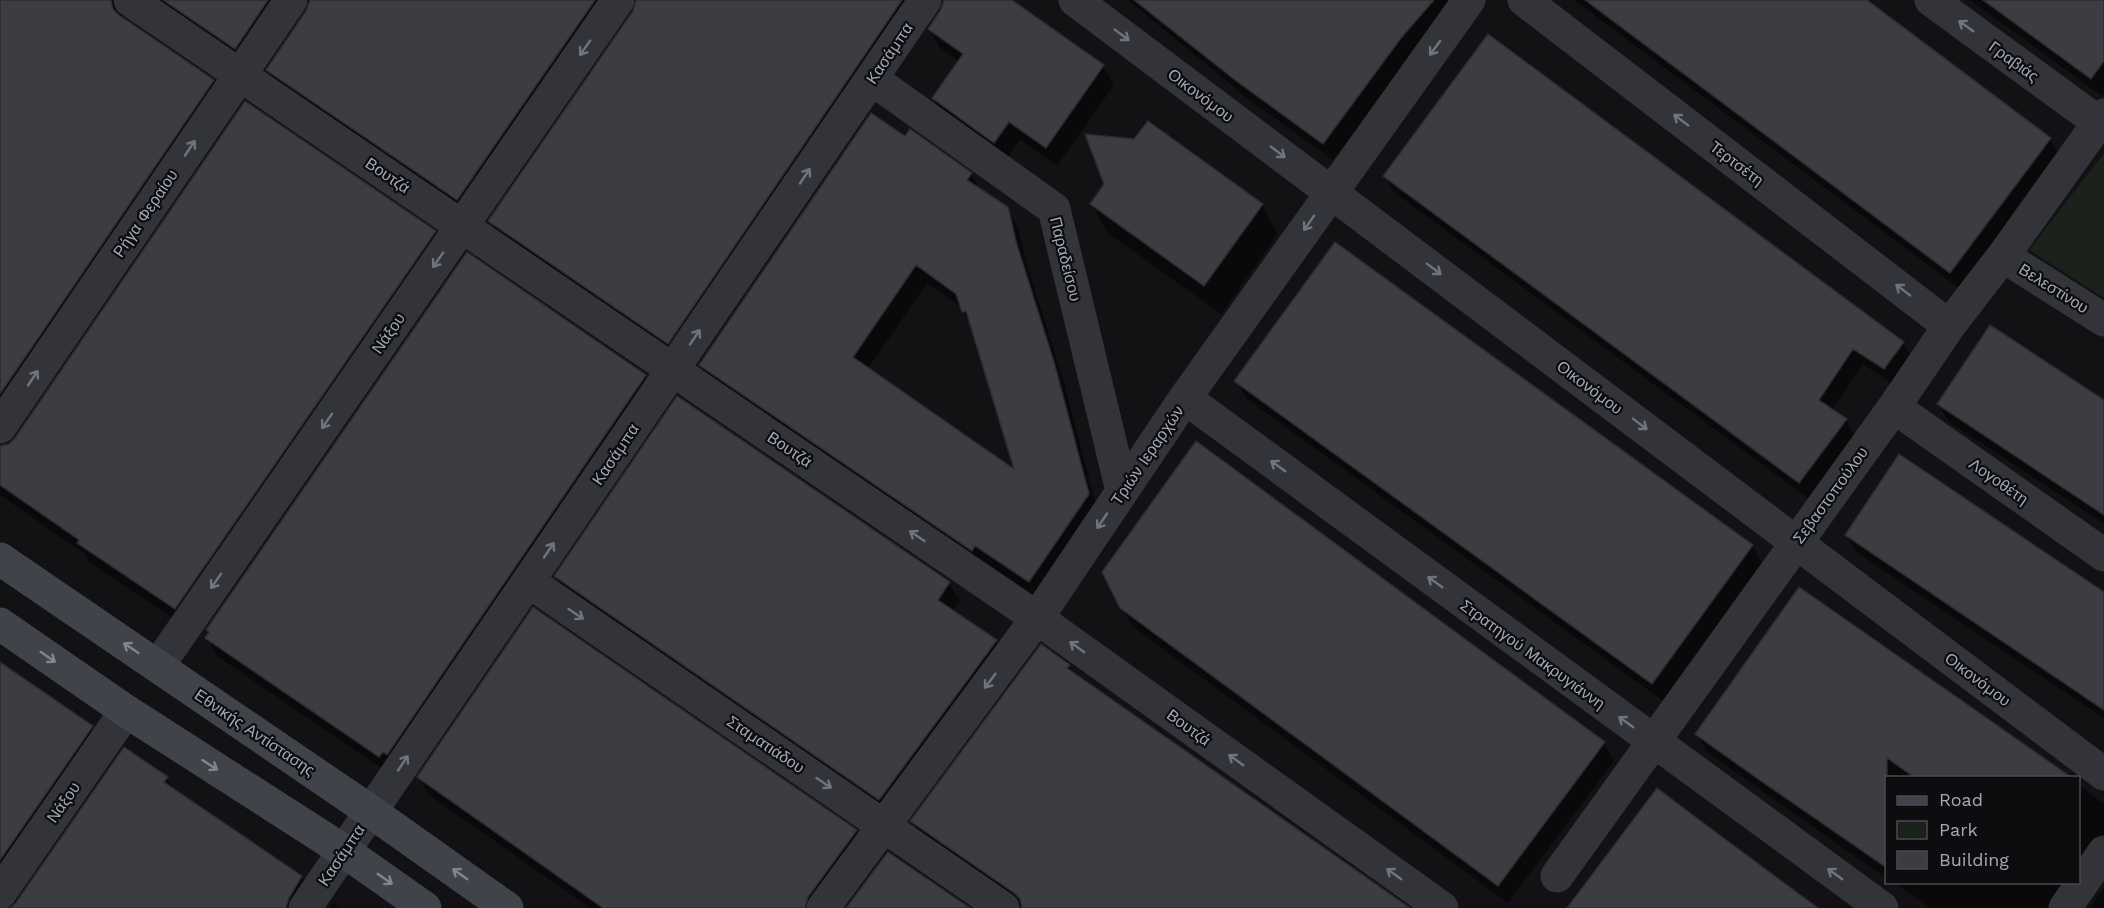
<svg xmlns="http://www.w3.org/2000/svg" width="2104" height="908" viewBox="0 0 2104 908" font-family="'Work Sans',sans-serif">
  <rect width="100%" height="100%" fill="#121214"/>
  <path fill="#1a221b" d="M2104,153V298L2029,250Z"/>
  <path fill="#0007" fill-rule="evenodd" d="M0,0H143L125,8L121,18L213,81L224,100L0,428Z
    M144,0H304L246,67Z
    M305,0H631L468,218L279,89L268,70L308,11L311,2Z
    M632,0H938L679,362L501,240L490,221L635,11L638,2Z
    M939,0H1009L1103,66L1114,85L1057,166L1020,140L1005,161L944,117L933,99L960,62L940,48L929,29L942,11L945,2Z
    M1128,0H1453L1333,160L1247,98Z
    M1574,0H1864L2050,139L2060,156L1960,289Z
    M1970,0H2104V93L2102,96Z
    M905,138L971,174L980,190L1007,208L1018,228L1027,265L1064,382L1098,513L1040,599L711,383L700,365ZM927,283L962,308L973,328L1017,472L868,369Z
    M1385,176L1903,343L1913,359L1894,385L1863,364L1832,410L1846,420L1855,436L1809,499L1394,192Z
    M1091,204L1262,205L1278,234L1221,314L1108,233Z
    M435,232L445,251L186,627L89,562L85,554L0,495V447L9,445Z
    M645,376L656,393L390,774L217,656L207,638L209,634L207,630Z
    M1236,381L1752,546L1763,564L1663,701L1247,399Z
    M2104,402V524L1948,421L1938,404Z
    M1846,535L2104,595V718L1856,552Z
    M556,576L949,583L960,601L952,611L996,642L1006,660L890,817L566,594Z
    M1799,589L2069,778H1886V878L1707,752L1697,734Z
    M1121,607L1604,743L1614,761L1508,903L1132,626Z
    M0,664L92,727L102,745L0,893Z
    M1069,666L1074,674L1407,908H1022L922,839L912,821Z
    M419,777L856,831L866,849L823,908H590L429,795Z
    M167,778L175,791L301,877L312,895L305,908H13Z
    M2078,784L2104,804V855L2065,908H1930L1893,882H2078Z
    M2104,887V908H2090Z
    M333,903L339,908H330Z"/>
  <path fill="#3c3d42" stroke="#2c2c30" stroke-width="1.5" fill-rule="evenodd" d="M0,0H111L113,9L119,15L214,80L0,394Z
    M163,0H268L235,49Z
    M310,0H595L457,200L266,70L306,11Z
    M636,0H902L668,344L488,221L633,11Z
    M944,0H1012L1104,65L1046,148L1009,122L994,143L932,98L963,54L928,29L940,11Z
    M1134,0H1434L1401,38L1323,144L1235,80Z
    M1585,0H1867L2051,138L1950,273Z
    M1983,0H2104V61L2091,79Z
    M1488,34L1904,342L1884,369L1853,349L1819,400L1847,419L1799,483L1383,176Z
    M245,101L436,231L175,609L77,543L79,540L0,485V446L9,444L15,438Z
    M871,113L905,136L910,129L972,173L967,180L1008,207L1017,245L1054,362L1089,494L1029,582L975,546L972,551L699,365ZM916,265L956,294L962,312L966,311L1014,469L853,357Z
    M1148,121L1263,204L1204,286L1090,204L1104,184L1085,134L1134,139Z
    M1335,242L1753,545L1652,684L1234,381Z
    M467,252L646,375L387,755L383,752L379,757L205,638L209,632L206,630Z
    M1990,325L2104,400V515L1937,404Z
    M677,396L950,582L938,600L997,640L879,800L554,576Z
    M1196,441L1605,742L1498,886L1120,608L1102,572Z
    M1899,454L2104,592V710L1845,535Z
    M1799,587L1855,626L2071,777H1914L1887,758V868L1751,774L1695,734Z
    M533,607L857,830L808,897L805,908H603L417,777Z
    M1041,644L1070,665L1067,668L1410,908H1022L1020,899L1014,893L910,821Z
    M0,662L93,726L0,860Z
    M124,747L168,777L164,782L302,876L289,898L286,908H10L15,904Z
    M1657,788L1702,822L1818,908H1567Z
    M888,852L970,908H846Z"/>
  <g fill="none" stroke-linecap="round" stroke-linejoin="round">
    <path stroke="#33343a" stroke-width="33" d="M130,0L1037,618L1442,908
      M1075,0L2104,774
      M1524,0L1949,326
      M1931,0L2098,122
      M872,79L1054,209L1122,491
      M2003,256L2104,320
      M1185,398L1882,908
      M1894,407L2104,555
      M0,427L291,0
      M528,581L1003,908
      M158,666L618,0
      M1557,876L1894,407L1949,326L2003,256L2104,115
      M0,893L126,711
      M305,908L925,0
      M823,908L1037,618L1185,398L1469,0
      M2065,908L2104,852"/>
    <path stroke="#41434a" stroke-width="33" d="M0,559L370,811L507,908
      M0,624L126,711L344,851L425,908"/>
  </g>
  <defs><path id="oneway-shaft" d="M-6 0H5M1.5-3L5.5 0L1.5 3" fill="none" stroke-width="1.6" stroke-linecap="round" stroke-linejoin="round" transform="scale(1.5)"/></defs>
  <g stroke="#70747e">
    <use href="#oneway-shaft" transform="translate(1966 26) rotate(-144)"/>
    <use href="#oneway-shaft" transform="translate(1122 35) rotate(37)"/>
    <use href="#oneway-shaft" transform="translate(585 48) rotate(125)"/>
    <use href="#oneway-shaft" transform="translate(1435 48) rotate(126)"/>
    <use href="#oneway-shaft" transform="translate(1681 120) rotate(-143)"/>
    <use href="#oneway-shaft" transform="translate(190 148) rotate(-56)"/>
    <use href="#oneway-shaft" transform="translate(1278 152) rotate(37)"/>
    <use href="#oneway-shaft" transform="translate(805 176) rotate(-56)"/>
    <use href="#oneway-shaft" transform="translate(1309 223) rotate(125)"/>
    <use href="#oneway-shaft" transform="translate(438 260) rotate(125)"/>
    <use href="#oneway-shaft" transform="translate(1434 269) rotate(37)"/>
    <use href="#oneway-shaft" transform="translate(1903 290) rotate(-143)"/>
    <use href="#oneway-shaft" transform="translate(695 337) rotate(-56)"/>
    <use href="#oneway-shaft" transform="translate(33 378) rotate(-56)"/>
    <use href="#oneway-shaft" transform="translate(327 421) rotate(125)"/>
    <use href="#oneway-shaft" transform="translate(1640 424) rotate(37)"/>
    <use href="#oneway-shaft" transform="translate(1278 466) rotate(-144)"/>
    <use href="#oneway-shaft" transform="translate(1102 521) rotate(124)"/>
    <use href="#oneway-shaft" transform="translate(917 536) rotate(-146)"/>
    <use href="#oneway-shaft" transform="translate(549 550) rotate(-56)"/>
    <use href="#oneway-shaft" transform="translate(216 581) rotate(125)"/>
    <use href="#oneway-shaft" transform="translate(1435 582) rotate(-144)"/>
    <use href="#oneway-shaft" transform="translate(576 614) rotate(34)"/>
    <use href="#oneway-shaft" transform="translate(1077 647) rotate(-144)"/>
    <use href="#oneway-shaft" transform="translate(990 681) rotate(127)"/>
    <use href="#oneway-shaft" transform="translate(1626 722) rotate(-144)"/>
    <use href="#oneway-shaft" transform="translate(1236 760) rotate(-144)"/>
    <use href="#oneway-shaft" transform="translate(403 763) rotate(-56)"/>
    <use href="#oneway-shaft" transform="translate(824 783) rotate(34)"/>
    <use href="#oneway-shaft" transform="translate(1394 874) rotate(-144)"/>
    <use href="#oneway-shaft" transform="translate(1835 874) rotate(-144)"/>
  </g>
  <g stroke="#808590">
    <use href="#oneway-shaft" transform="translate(131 648) rotate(-146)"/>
    <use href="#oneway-shaft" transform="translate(48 657) rotate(35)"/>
    <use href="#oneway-shaft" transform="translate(210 765) rotate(33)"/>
    <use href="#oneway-shaft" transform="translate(460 874) rotate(-145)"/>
    <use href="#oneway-shaft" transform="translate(385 879) rotate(35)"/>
  </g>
  <g text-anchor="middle" stroke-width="4.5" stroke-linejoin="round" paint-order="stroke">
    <g font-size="16" fill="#a2a9b6" stroke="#0d0d0f">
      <text transform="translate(889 53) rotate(-56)" y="6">Κασάμπα</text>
      <text transform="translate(2014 61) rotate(36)" y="6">Γραβιάς</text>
      <text transform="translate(1201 95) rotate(37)" y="6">Οικονόμου</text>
      <text transform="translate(1737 163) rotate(37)" y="6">Τερτσέτη</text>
      <text transform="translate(388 175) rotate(34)" y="6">Βουτζά</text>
      <text transform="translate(145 213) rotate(-56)" y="6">Ρήγα Φεραίου</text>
      <text transform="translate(1066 259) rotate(76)" y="6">Παραδείσου</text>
      <text transform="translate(2054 288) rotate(32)" y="6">Βελεστίνου</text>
      <text transform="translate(388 333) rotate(-55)" y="6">Νάξου</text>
      <text transform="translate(1590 387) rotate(37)" y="6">Οικονόμου</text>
      <text transform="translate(790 449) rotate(34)" y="6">Βουτζά</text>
      <text transform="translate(615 454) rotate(-56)" y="6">Κασάμπα</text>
      <text transform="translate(1147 455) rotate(-56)" y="6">Τριών Ιεραρχών</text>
      <text transform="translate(1999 481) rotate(35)" y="6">Λογοθέτη</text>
      <text transform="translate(1830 495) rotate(-54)" y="6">Σεβαστοπούλου</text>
      <text transform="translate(1533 654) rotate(36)" y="6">Στρατηγού Μακρυγιάννη</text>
      <text transform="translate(1978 679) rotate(37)" y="6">Οικονόμου</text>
      <text transform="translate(1189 727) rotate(36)" y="6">Βουτζά</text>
      <text transform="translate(255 732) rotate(34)" y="6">Εθνικής Αντίστασης</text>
      <text transform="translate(766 744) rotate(34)" y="6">Σταματιάδου</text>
      <text transform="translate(63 802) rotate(-55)" y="6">Νάξου</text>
      <text transform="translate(341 855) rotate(-56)" y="6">Κασάμπα</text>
    </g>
  </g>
  <rect x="1885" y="776" width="195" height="108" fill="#0d0d0f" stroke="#494b52" stroke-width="1.5"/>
  <rect x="1897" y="796" width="30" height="9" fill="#41434a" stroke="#494b52" stroke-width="1.5"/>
  <text x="1939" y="806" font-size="18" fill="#a2a9b6">Road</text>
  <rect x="1897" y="821" width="30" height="18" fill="#1a221b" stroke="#494b52" stroke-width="1.5"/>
  <text x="1939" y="836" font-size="18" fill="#a2a9b6">Park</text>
  <rect x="1897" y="851" width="30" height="18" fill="#3c3d42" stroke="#494b52" stroke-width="1.5"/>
  <text x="1939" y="866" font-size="18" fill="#a2a9b6">Building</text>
</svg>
